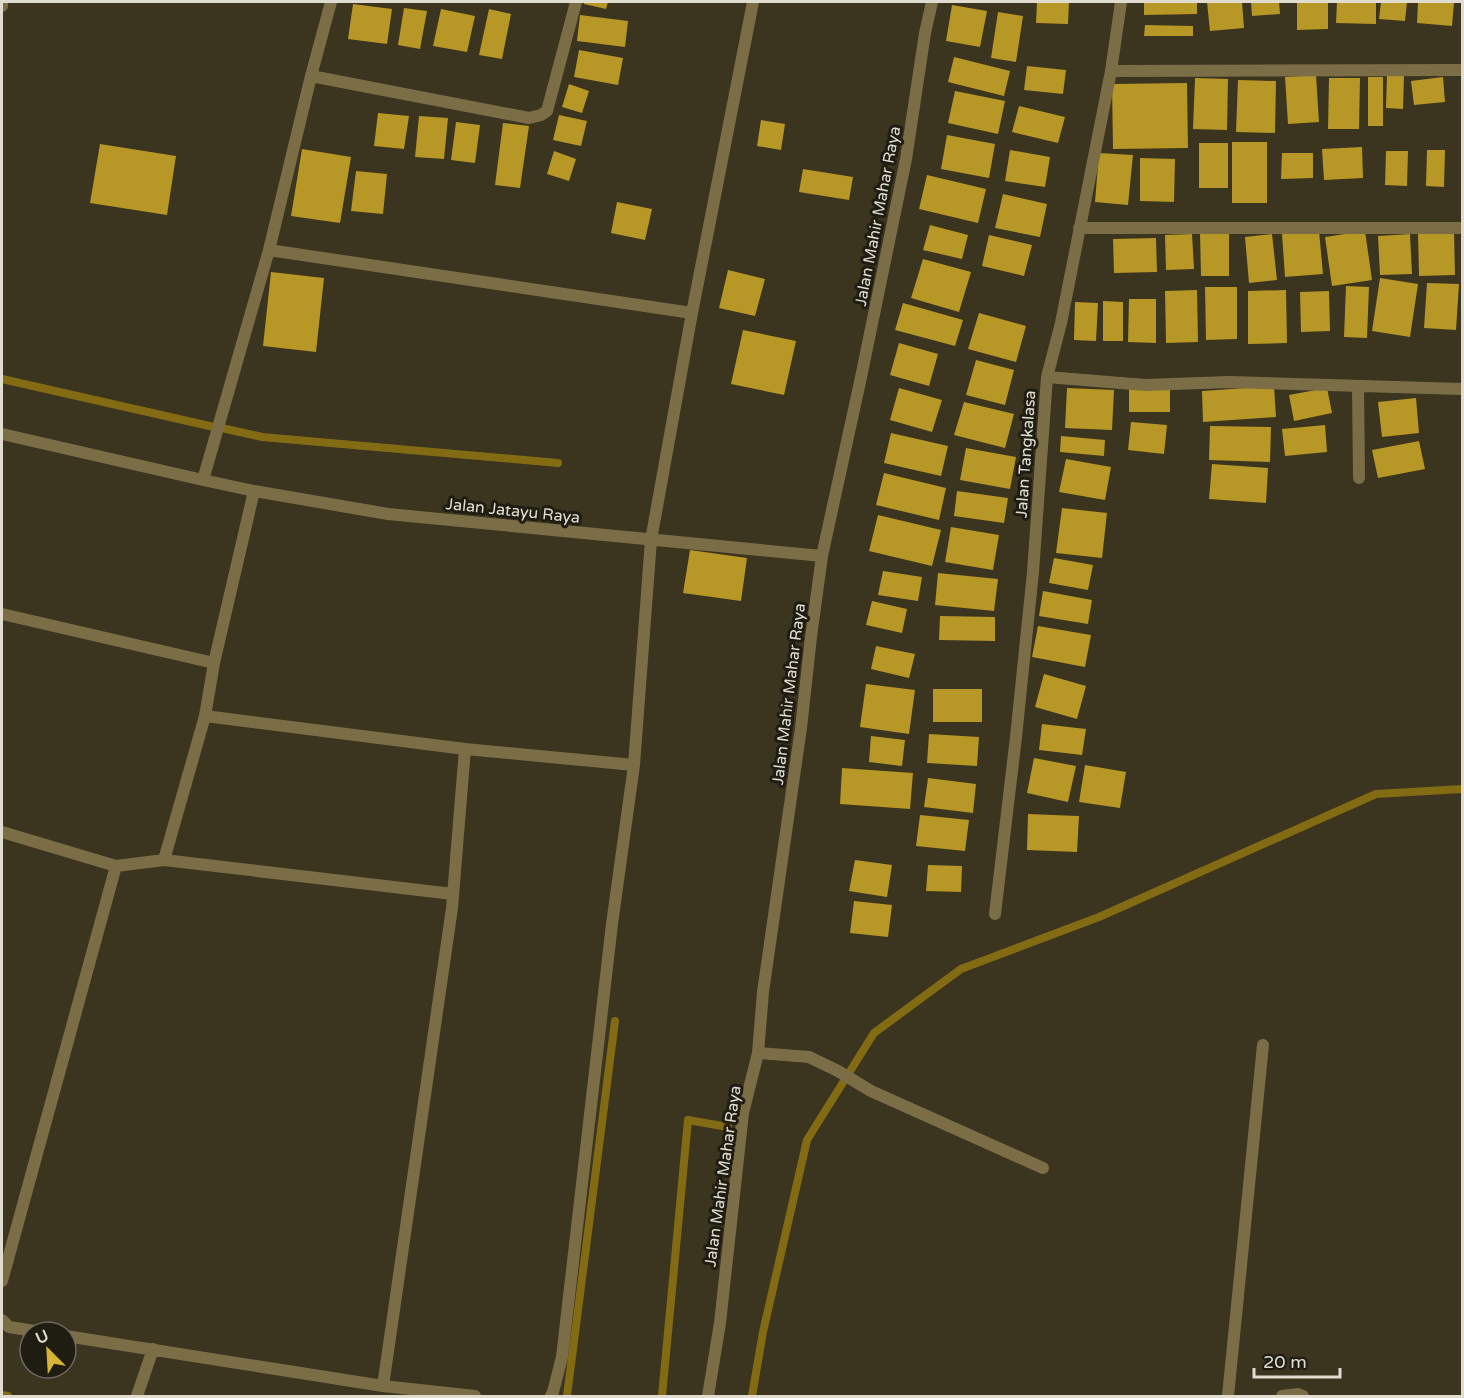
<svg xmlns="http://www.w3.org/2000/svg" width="1464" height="1398" viewBox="0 0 1464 1398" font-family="'Varela Round',sans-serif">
  <rect width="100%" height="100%" fill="#3b341e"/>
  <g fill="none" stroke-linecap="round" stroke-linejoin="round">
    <path stroke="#836b13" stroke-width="8" d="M2,379L214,427
      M226,429L262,437L558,463
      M2,1395L8,1396
      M567,1396L615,1021
      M662,1396L688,1120L728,1127
      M752,1396L763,1332L807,1140L874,1033L961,969L1099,917L1376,794L1462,789"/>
  </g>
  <path fill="#b79726" d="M584,2H608L606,9L584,4Z
    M1037,2H1069L1068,24L1036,23Z
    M1144,2H1197V14L1144,15Z
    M1207,2H1242L1244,28L1210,31Z
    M1251,2H1279L1280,14L1252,16Z
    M1297,2H1328V29L1297,30Z
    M1337,2H1376V24L1336,23Z
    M1381,2H1407L1405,21L1379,19Z
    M1418,2H1454L1452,26L1417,23Z
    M353,4L392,9L387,44L348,39Z
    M952,5L987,11L980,47L946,41Z
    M404,8L427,11L420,49L398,45Z
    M441,9L475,16L467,52L433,46Z
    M489,9L511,14L502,59L479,55Z
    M998,12L1023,16L1016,62L991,58Z
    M580,15L628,21L625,47L577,41Z
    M1145,25L1193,26V36H1144Z
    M579,50L623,58L618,85L574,77Z
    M954,57L1010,71L1004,96L948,82Z
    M1027,66L1066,70L1063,94L1024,90Z
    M1387,74H1404L1403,109L1386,108Z
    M1316,75L1319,122L1288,124L1285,77Z
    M1368,77H1383V126H1368Z
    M1443,77L1445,102L1414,105L1411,81Z
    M1195,78L1228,79L1227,130L1193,129Z
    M1329,78H1360L1359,129H1328Z
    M1238,80L1276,81L1275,133L1236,132Z
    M1187,83L1188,148L1113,149L1112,84Z
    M569,84L589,91L582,113L562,107Z
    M955,91L1005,101L998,134L948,123Z
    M1019,106L1065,117L1058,143L1012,132Z
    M378,113L409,116L404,149L374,146Z
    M559,115L587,121L581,146L553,140Z
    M419,116L448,118L444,159L415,157Z
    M761,120L785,124L781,150L757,146Z
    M456,122L480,125L475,163L451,160Z
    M503,123L529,126L520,188L495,185Z
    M947,135L995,144L989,178L941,169Z
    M1232,142H1267V203H1232Z
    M1199,143H1228V188H1199Z
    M100,144L176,156L167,215L90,203Z
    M1362,147L1363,178L1324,180L1322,149Z
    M302,149L351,157L340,223L291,216Z
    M1010,150L1050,157L1045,187L1005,181Z
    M1427,150H1445L1444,187L1426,186Z
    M554,151L576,159L569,181L547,174Z
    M1386,151H1408L1407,186L1385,185Z
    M1099,153L1133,155L1128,205L1095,202Z
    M1282,153H1313V178L1281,179Z
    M1140,158L1175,159L1174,202L1140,201Z
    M803,169L853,177L849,200L799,192Z
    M356,171L387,174L383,214L351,211Z
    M927,175L986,189L978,223L919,209Z
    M1003,194L1047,204L1040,237L995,228Z
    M617,202L652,209L645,240L611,233Z
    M930,225L968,235L962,259L923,250Z
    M1454,230L1455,275L1419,276L1418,232Z
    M1319,231L1323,274L1285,277L1282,234Z
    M1365,231L1372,280L1332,286L1325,237Z
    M1229,232V276H1201L1200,233Z
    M1192,234L1194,269L1166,270L1165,235Z
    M1272,234L1277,280L1249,283L1245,237Z
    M1410,234L1412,274L1380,275L1378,236Z
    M989,235L1032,245L1024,276L982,266Z
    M1156,238L1157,272L1114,273L1113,239Z
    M923,259L971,272L959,312L911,298Z
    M728,270L765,279L755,316L719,308Z
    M271,272L324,278L316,352L263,346Z
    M1380,278L1418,284L1410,337L1372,331Z
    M1427,283L1459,284L1456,330L1424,328Z
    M1346,286L1369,287L1367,338L1344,337Z
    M1205,287H1237V339L1206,340Z
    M1197,290L1198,342L1166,343L1165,291Z
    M1286,290L1287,343L1248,344V291Z
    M1329,291L1330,331L1301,332L1300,292Z
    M1129,299H1156V343L1128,342Z
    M1103,301L1123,302V341H1103Z
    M1075,302L1098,303L1096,341L1074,340Z
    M903,303L963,320L955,346L895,330Z
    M979,313L1026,326L1016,362L968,349Z
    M743,330L796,341L784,395L731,384Z
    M899,343L938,354L929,386L890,375Z
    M976,360L1014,370L1005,405L966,395Z
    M1170,386V412H1129V387Z
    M1274,386L1276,417L1203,422L1202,391Z
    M899,388L942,400L932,432L890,420Z
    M1067,388L1114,390L1112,430L1065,428Z
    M1327,388L1332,413L1294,421L1289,395Z
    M1416,398L1419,433L1382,437L1378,402Z
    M964,402L1014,414L1005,448L954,435Z
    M1131,422L1167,425L1164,454L1128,450Z
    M1325,425L1327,452L1285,456L1282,429Z
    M1210,426L1271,427L1270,462L1209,460Z
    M891,433L948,446L941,476L884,463Z
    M1061,436L1105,440L1104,456L1060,452Z
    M1419,441L1425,469L1378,478L1372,450Z
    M966,448L1016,457L1010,489L960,480Z
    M1066,459L1111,467L1105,500L1059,492Z
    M1212,464L1268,468L1266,503L1209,499Z
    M884,473L946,488L939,520L876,505Z
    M957,491L1008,498L1004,523L954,516Z
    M1062,508L1107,513L1102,558L1056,553Z
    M878,515L941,530L932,566L869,551Z
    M951,527L999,535L993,570L945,562Z
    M690,550L747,558L741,601L683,593Z
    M1054,558L1093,565L1088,590L1049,583Z
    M883,571L922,577L918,601L878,595Z
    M938,573L998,579L994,611L935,605Z
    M1043,591L1092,600L1088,624L1039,616Z
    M872,601L907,609L902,633L866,625Z
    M940,616L995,617V641L939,640Z
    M1038,626L1091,635L1085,667L1032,657Z
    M876,646L915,654L909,678L871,669Z
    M1044,674L1086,686L1077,719L1035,707Z
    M866,684L915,690L909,734L860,727Z
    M933,689H982V722H933Z
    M1042,724L1086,729L1082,755L1039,750Z
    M929,734L979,737L977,766L927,763Z
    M871,736L905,740L902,766L869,762Z
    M1034,758L1076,766L1068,802L1027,793Z
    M1085,765L1126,772L1120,808L1079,802Z
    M842,768L913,773L910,809L840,804Z
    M928,778L976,784L973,813L924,807Z
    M1028,814L1079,816L1077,852L1027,850Z
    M920,815L969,820L965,851L916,846Z
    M855,860L892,865L887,897L849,891Z
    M928,865L962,866L961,892L926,891Z
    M854,901L892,905L888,937L850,933Z"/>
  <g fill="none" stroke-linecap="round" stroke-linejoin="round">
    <path stroke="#7b6e47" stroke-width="12" d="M758,1053L809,1057L838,1071L871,1091L1043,1168"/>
    <path stroke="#7b6e47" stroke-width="12" d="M2,6V2
      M1111,71L1462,70
      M311,76L529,118L541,115L547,111L576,2
      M1079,228H1462
      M269,250L692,313
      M1047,377L1145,385L1229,382L1462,389
      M1358,386L1359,478
      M2,434L203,480L269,250L311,76L331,2
      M203,480L254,491L388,514L822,556
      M2,614L214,663
      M205,716L465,749L634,765
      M2,832L116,866L164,860L453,894
      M164,860L205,716L214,663L254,491
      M995,914L1016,737L1033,572L1047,377L1061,323L1111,71L1121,2
      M2,1281L116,866
      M2,1320L9,1327L41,1332
      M66,1336L383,1386L475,1396
      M383,1386L452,908L465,749
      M137,1396L153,1349
      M551,1396L553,1392L562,1357L612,924L634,765L651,540L692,313L753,2
      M708,1396L720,1323L743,1113L758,1053L763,992L801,728L811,637L822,556L860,382L906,159L925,33L932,2
      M1228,1396L1263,1045
      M1282,1396L1298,1394L1303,1396"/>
  </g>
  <g text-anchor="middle" stroke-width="6" stroke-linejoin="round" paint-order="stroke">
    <g font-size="16" fill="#e1dcd0" stroke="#1f1c12">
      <text transform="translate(877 216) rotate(-79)" y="6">Jalan Mahir Mahar Raya</text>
      <text transform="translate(1025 454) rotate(-86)" y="6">Jalan Tangkalasa</text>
      <text transform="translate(513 510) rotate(6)" y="6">Jalan Jatayu Raya</text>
      <text transform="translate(788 694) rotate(-83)" y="6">Jalan Mahir Mahar Raya</text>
      <text transform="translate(722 1176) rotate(-82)" y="6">Jalan Mahir Mahar Raya</text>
    </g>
  </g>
  <rect width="1464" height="1398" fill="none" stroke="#e1dcd0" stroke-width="6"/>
  <g transform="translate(48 1350) rotate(336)"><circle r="28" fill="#1f1c12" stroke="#6d695e" stroke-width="1.5"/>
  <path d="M0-4.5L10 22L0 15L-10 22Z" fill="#d8b434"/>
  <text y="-9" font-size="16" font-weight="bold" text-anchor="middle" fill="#e1dcd0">U</text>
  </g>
  <path d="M1254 1368v9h86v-9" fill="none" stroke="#e1dcd0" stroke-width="3"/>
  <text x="1263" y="1368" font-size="18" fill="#e1dcd0" stroke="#1f1c12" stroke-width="4.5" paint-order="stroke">20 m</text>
</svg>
